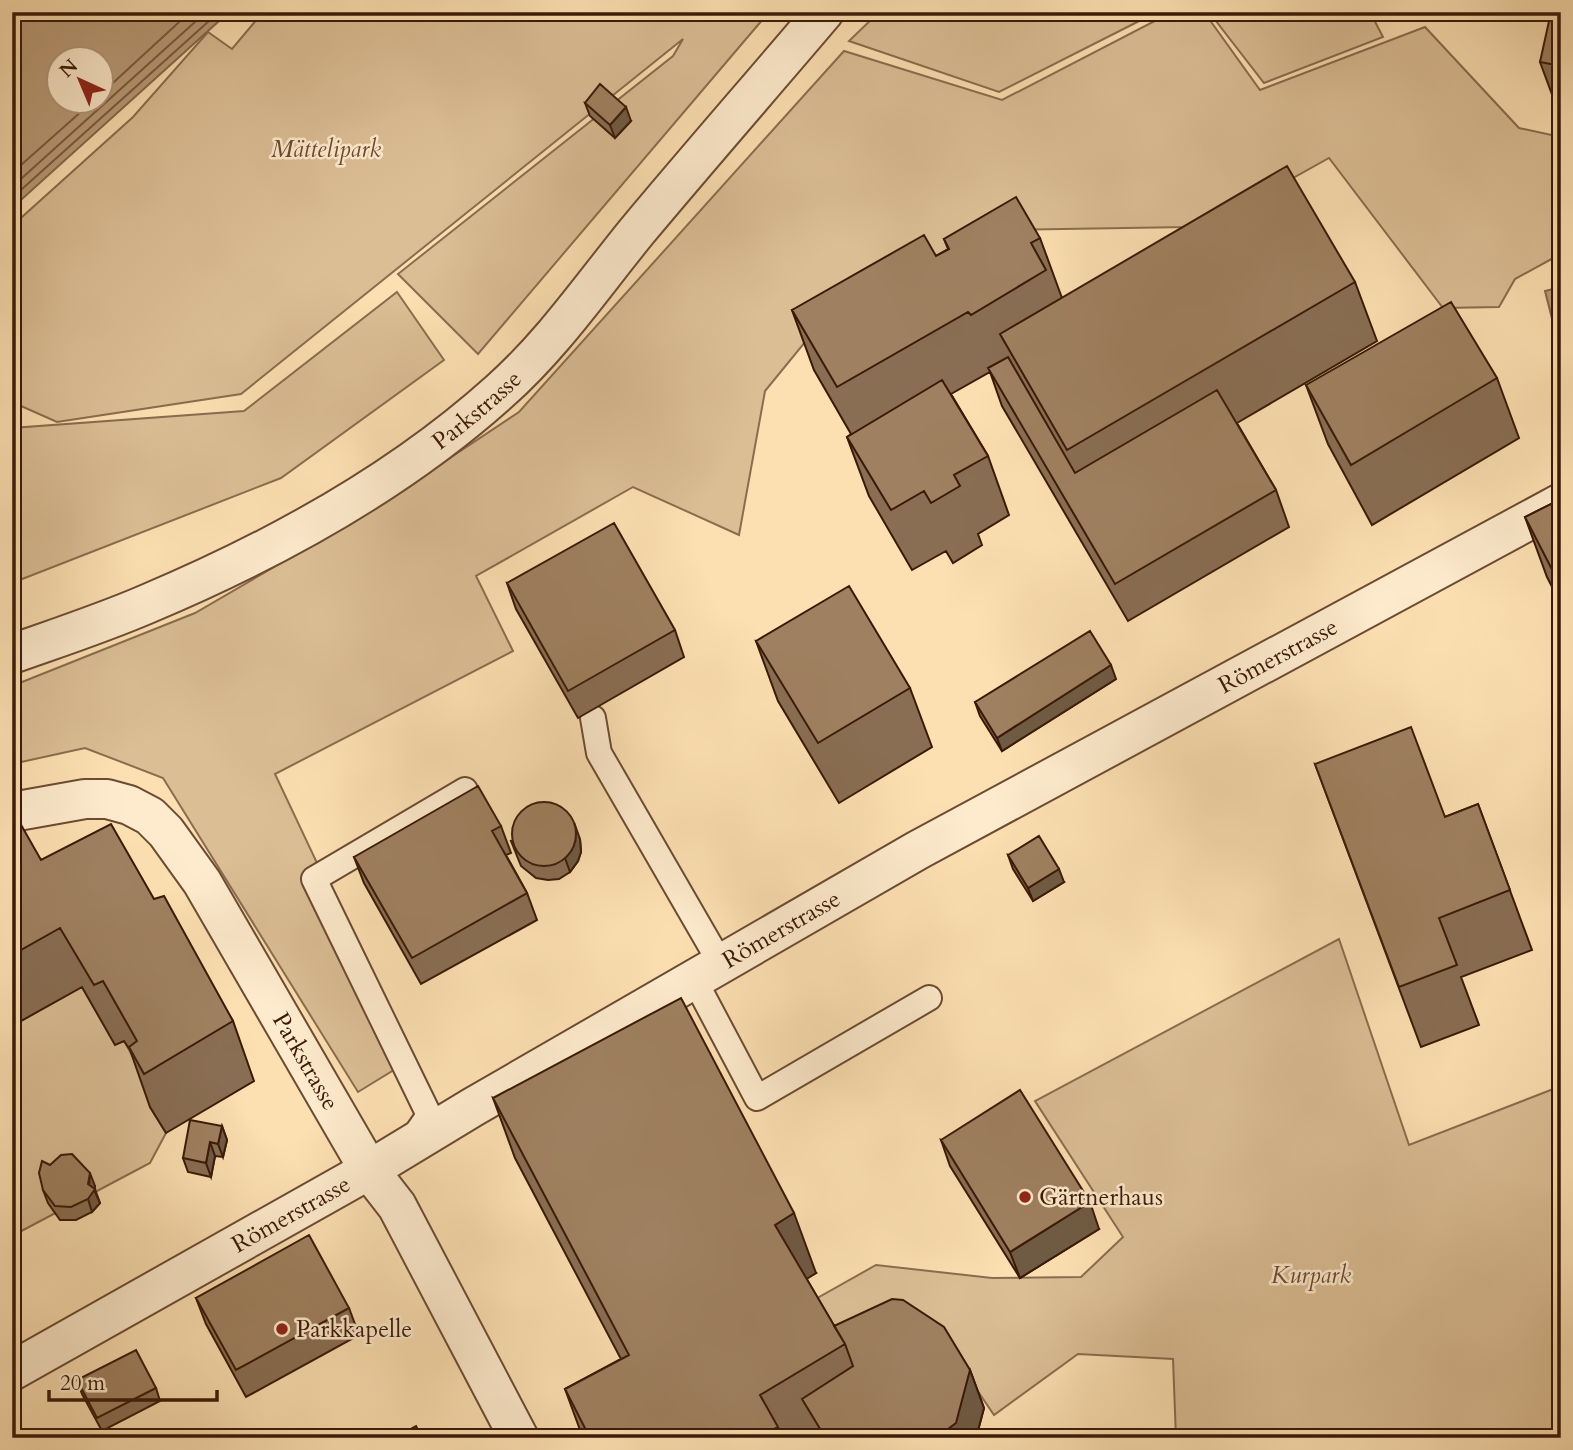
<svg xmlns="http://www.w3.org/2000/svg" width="1573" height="1450" viewBox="0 0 1573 1450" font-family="Cardo,serif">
  <rect width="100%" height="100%" fill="#fde0b2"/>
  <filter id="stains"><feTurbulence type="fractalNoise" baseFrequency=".00286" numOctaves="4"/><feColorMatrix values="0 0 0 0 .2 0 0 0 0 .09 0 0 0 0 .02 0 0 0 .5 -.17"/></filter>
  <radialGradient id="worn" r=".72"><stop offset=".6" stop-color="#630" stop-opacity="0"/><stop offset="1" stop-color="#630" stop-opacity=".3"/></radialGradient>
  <path fill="#dcbe95" stroke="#8b6c4e" stroke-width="2" d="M263,12H769L478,354L398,274L673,56L683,39L241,394L57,422L12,402V226L133,117L208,32L232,49Z
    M879,12H1157L999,92L849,41Z
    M1172,12H1204L1260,90L1425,27L1519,128L1561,137V219L1557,256L1515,279L1499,307L1443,308L1329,158L1227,215L1188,227L1006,230L805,342L765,391L739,535L633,487L476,576L513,651L275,774L410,1060L358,1092L163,778L85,748L12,764V686L195,613L367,513L519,412L844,51L1002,100Z
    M1209,12H1370L1383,37L1264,83Z
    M397,292L444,360L281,478L12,583V428L244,411Z
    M1339,939L1409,1145L1561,1086V1438H1176L1173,1359L1078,1354L994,1415L954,1356L846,1349L812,1301L876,1265L992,1278L1081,1277L1123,1237L1035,1101Z
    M82,987L115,1044L124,1041L158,1101L150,1107L166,1133L150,1163L12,1236V1026Z"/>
  <path fill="#bb9c78" stroke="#87684b" stroke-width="2" fill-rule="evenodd" d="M12,12H229L12,208ZM60,60H102V102H60Z
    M1561,287V354L1545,291Z"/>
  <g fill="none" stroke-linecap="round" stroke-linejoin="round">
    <path stroke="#7a5a40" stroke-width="2" d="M102,93L190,12
      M12,173L92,102
      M12,187L206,12
      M12,198L219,12"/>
    <defs>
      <path id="service" d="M593,718L599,753L721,964
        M694,979L757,1098L929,998
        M411,1141L429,1115L314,879L465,790"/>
      <g id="minor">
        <path id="s1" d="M12,654C57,638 103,623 147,604C273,551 398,483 500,391C553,344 593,285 638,230C699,157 762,85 824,12"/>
        <path id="s2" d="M12,812L85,799H107L129,805L150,816L166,832L202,882L369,1170L397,1206L519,1438"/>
        <path id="s3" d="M12,1371L369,1170L473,1107L918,850L1561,503"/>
      </g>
    </defs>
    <use href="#service" stroke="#6b4b32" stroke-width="28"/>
    <use href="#minor" stroke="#6b4b32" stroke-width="42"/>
    <use href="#service" stroke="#feebcd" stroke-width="24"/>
    <use href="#minor" stroke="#feebcd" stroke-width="38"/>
  </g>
  <path fill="#896e53" stroke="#3a1907" stroke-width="2" d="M1561,12V109L1557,108L1540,62Z
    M585,103L631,121L615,138L590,116Z
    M1040,238L1062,298L1355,282L1377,341L1237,423L1276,490L1289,527L1128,621L1002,406L990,372L951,394L988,456L1009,515L978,534L982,545L953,563L946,551L912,570L869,496L847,437L851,434L814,370L792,310L936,256L948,249L944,239Z
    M1497,378L1519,438L1372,525L1328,444L1306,385Z
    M1561,499V604L1547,577L1525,517Z
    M507,583L675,630L684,657L578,718L516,609Z
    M756,641L910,688L932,747L839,803L778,701Z
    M1116,679L1002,751L980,716L975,702Z
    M1315,764L1445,817L1478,804L1532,950L1461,977L1479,1025L1421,1047Z
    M501,826L511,853L506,855L527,893L537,920L421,984L364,883L354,857Z
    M12,827L41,860L154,899L233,1021L254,1081L166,1133L150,1107L130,1050L124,1041L115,1045L82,987L12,1026Z
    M580,839L581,852L578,861L570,872L559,879L548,880L536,878L521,866L511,841Z
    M1008,855L1064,882L1033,901L1013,869Z
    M493,1098L816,1273L806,1278L834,1326L970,1370L984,1408L976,1438H817L815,1435L810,1438H583L565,1389L621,1359L515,1158Z
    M222,1126L227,1140L223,1157L215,1156L211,1177L188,1172L183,1158Z
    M941,1140L1099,1229L1020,1278L950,1166Z
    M95,1186V1189L100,1203L92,1212L76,1220H60L48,1203L43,1190Z
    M196,1298L349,1308L359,1335L246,1397L206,1324Z
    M77,1380L156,1388L160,1401L102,1431L82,1394Z"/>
  <path fill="#6f5a43" stroke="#3a1907" stroke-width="2" d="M626,107L631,121L615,138L610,125Z
    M1111,665L1116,679L1002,751L997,738Z
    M575,825L580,839L581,852L578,861L570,872L565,858Z
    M1059,869L1064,882L1033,901L1028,888Z
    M222,1126L227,1140L223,1157L218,1144Z
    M210,1142L215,1156L211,1177L206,1163Z
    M90,1173L95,1186L94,1190L100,1203L92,1212L88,1199Z
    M1090,1202L1099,1229L1020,1278L1010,1252Z
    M794,1213L816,1273L797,1285L775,1225Z
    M970,1370L984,1408L976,1438H936Z"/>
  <path fill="#9f8060" stroke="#3a1907" stroke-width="2" d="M1551,12H1561V66L1540,62Z
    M600,84L626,107L610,125L585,103Z
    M1287,166L1355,282L1067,450L1000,334Z
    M1016,197L1040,238L1031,243L1046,270L971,315L968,312L837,387L792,310L924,235L936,256L949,249L944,239Z
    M1451,302L1497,378L1351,465L1306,385Z
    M1008,357L1075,473L1217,390L1276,490L1115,584L988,368Z
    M942,380L988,456L954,475L960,486L931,503L924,491L891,510L847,437Z
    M1561,499V587L1525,517Z
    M614,523L675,630L568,691L507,583Z
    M849,586L910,688L818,743L756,641Z
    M1090,631L1111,665L997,738L975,702Z
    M1411,727L1445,817L1478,804L1510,890L1439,918L1457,965L1399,987L1315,764Z
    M478,786L501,826L492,831L527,893L412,958L354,857Z
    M512 834a32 32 0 1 1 64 0a32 32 0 1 1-64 0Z
    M20,823L41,860L111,824L154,899L164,896L233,1021L144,1074L129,1047L137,1041L103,981L94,985L60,928L12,955V827Z
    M1039,836L1059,869L1028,888L1008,855Z
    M681,998L794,1213L775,1225L845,1344L760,1395L778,1427L758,1438H590L565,1389L629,1355L493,1098Z
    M1020,1090L1090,1202L1010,1252L941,1140Z
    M190,1120L222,1126L218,1144L210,1142L206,1163L183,1158Z
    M72,1154L90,1173L88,1184L95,1189L88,1199L71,1207L55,1206L43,1190L39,1173L42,1161L50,1165L61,1155Z
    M309,1235L349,1308L236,1370L196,1298Z
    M892,1299L903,1300L944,1327L970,1370L956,1423L936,1438H832L822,1432L802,1399L853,1366L845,1344L834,1326Z
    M136,1350L156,1388L97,1418L77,1380Z
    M416,1426L422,1438H394Z"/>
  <g fill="#8f2418" stroke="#feebcd" stroke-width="2.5">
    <circle cx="1025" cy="1197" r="7"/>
    <circle cx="282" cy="1329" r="7"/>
  </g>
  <g text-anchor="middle" stroke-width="5" stroke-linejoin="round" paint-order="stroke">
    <g font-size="24" font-style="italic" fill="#6b4b32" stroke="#feebcd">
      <text x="326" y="157">Mättelipark</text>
      <text x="1311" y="1283">Kurpark</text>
    </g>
    <g font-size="24" fill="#3a1907" stroke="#feebcd">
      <text dy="8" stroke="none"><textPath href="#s1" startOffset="528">Parkstrasse</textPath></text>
      <text dy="8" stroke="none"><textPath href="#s3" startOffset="1454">Römerstrasse</textPath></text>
      <text dy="8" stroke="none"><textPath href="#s3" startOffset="887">Römerstrasse</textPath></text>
      <text dy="8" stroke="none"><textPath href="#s2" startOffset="434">Parkstrasse</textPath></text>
      <text dy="8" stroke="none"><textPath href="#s3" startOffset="320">Römerstrasse</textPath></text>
    </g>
    <g font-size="24" fill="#3a1907" stroke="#feebcd" text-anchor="start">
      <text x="1039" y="1205">Gärtnerhaus</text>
      <text x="296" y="1337">Parkkapelle</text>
    </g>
  </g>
  <rect width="1573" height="1450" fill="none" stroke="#fde0b2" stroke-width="42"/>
  <rect x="14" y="14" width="1545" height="1422" fill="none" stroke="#3a1907" stroke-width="3.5"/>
  <rect x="21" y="21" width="1531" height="1408" fill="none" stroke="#3a1907" stroke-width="2"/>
  <g transform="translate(80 80) rotate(316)"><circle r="33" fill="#feebcd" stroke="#b0977e" stroke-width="2"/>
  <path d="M0-5L12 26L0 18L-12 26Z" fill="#8f2418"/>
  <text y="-10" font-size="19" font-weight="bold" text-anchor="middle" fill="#3a1907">N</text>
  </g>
  <path d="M49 1390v10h168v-10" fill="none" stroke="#3a1907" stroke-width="3.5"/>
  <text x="60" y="1390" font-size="21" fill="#3a1907" stroke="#feebcd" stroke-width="5" paint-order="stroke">20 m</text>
  <rect width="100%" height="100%" filter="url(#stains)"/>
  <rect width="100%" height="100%" fill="url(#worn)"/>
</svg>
